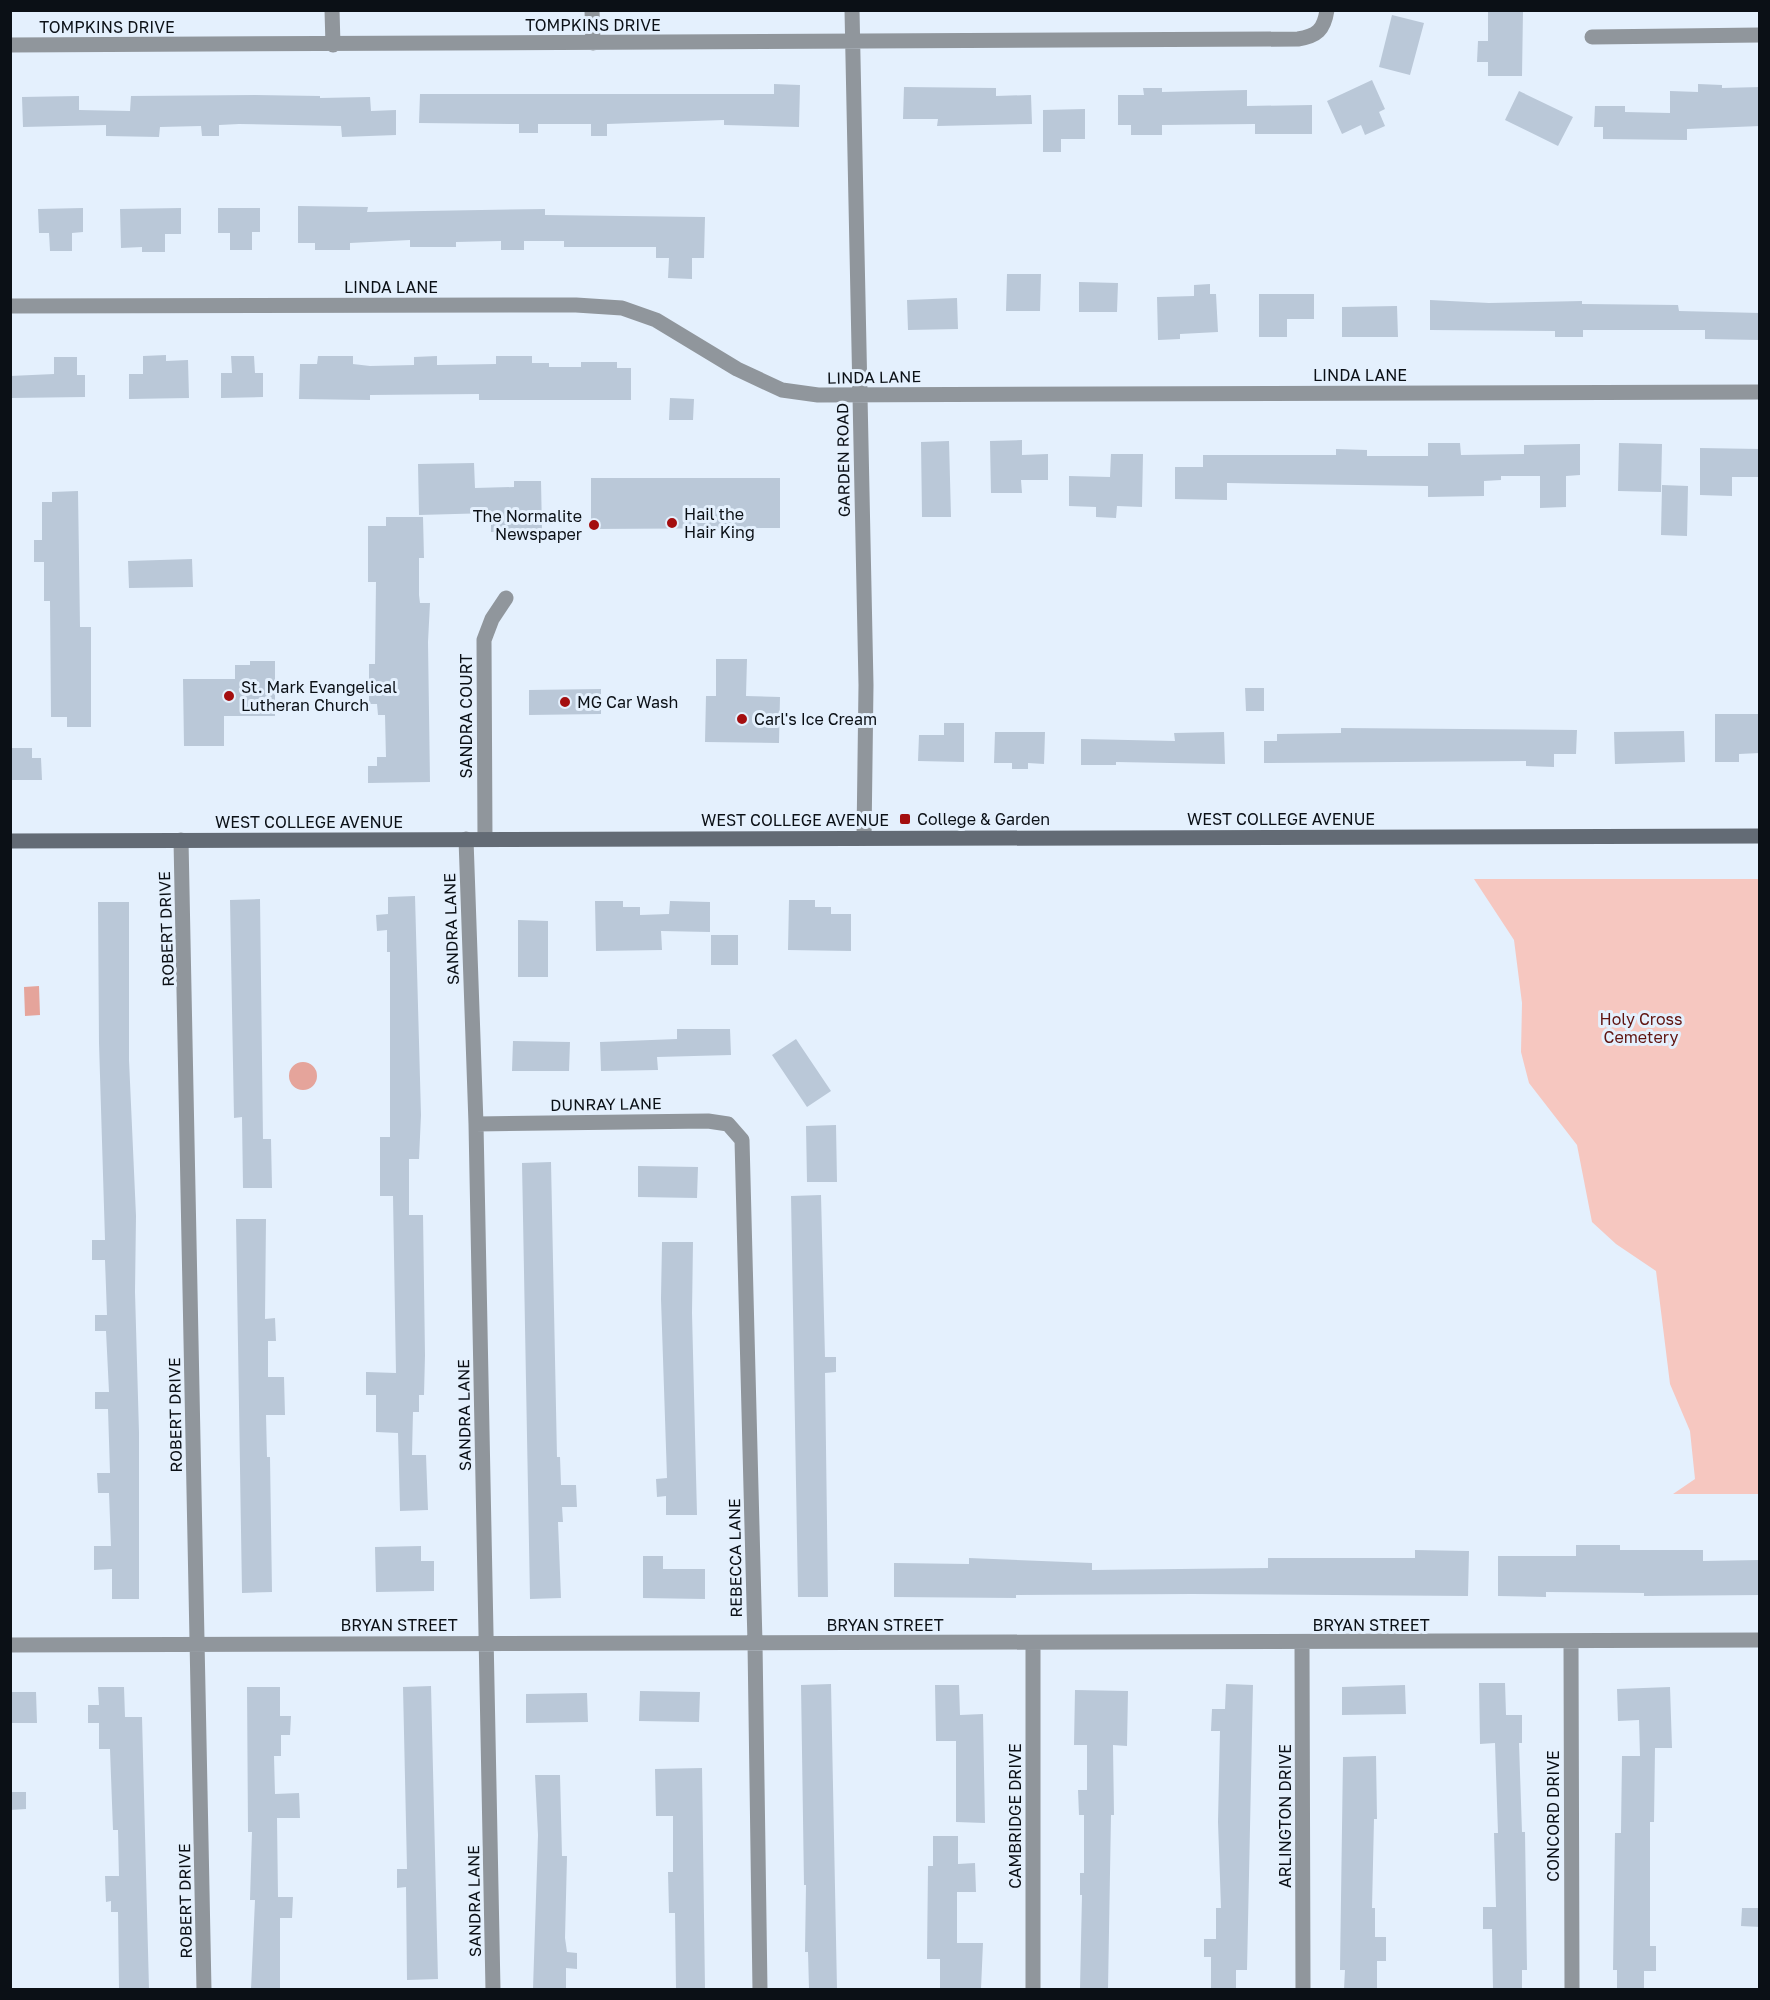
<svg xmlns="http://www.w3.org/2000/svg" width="1770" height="2000" viewBox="0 0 1770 2000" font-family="'Golos Text',sans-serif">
  <rect width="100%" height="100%" fill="#e4f0fd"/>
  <path fill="#f6c7c0" d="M1474,879H1759V1494H1673L1695,1479L1690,1431L1670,1384L1656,1271L1616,1244L1592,1222L1577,1145L1529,1083L1521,1052L1522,1003L1514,940Z"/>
  <path fill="#e5a49b" d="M39,986L40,1015L25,1016L24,987Z
    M289 1076a14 14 0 1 1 28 0a14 14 0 1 1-28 0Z"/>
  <path fill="#bac8d8" d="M1488,10H1523L1522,76H1488V62H1477L1478,41H1488Z
    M1392,15L1424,23L1410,75L1379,67Z
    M1372,80L1385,109L1379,112L1385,126L1365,135L1361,125L1342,134L1327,101Z
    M774,84L800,85L799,127L724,125V120L607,124V136H591V124H538V133H519V124L419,123L420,94H774Z
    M1698,84L1722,85V88L1760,87V126L1687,129V140L1603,139V127H1594L1595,106H1625V112L1670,113V91L1698,92Z
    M904,87L996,88V96L1031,95L1032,124L937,126L938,119H903Z
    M1143,88H1162V92L1247,90V106L1312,105V134H1255V124L1162,125V135H1131V125H1118V95H1144Z
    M1519,91L1573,117L1558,146L1505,120Z
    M255,95L320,96V98L370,97L371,111L396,110V135L342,137L341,126L239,124L219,125V136H202L201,126L160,127L159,137L106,136V125L23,127L22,97L79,96V110L130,111L131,96Z
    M1085,109V139H1061V152H1043V110Z
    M298,206L368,207L367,212L545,209V215L705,217L704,258H692V279L668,278L669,258H656V247H564V241H524V250H501V241L456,242V247H410V240L350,243V250H315V243H298Z
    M83,208V232L72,233V251H50L49,233H39L38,209Z
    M181,208V234H165V252H142V247L121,248L120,209Z
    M218,208H260V232H252V250H230V233H218Z
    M1007,274H1041L1040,311H1006Z
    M1079,282L1118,283L1117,312H1079Z
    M1210,284V294H1216L1218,332L1180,334V339L1158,340L1157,297L1194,296V285Z
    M1259,294H1314V319H1287V337H1259Z
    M957,298L958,329L908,330L907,300Z
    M1430,300L1489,303L1582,301V304L1678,305L1679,311L1760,313V340L1705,339V330H1583V337H1555V331L1430,330Z
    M1397,306L1398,337H1342V307Z
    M166,355V361L188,360L189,398L129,399V374H143V356Z
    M231,356H254L255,373H263V397L221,398V373H232Z
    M318,356H353V364L370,366L414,365V357L437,356V365L496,364V356H532V363H549V367H581V362H617V368H631V400H479V394L370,395V400L299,399L300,364H317Z
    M54,357H77V375H85V397L10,398V376L54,374Z
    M670,398L694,399L693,420H669Z
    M1022,440V455L1048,454V480H1021L1022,493H991L990,441Z
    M949,441L951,517H922L921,442Z
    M1428,443H1460L1461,455L1524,454V445L1580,444V475L1566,476V507L1540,508V476H1501V480L1484,481V496L1428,497V486L1227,483V500L1175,499V467H1203V455H1336V449L1367,450V456H1428Z
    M1619,443L1662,444L1661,492L1618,491Z
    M1700,448L1760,449V477H1732V496L1700,495Z
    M1111,454H1143L1142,507L1117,506L1116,518L1096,517V507L1069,506V476L1110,477Z
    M474,463L475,488L514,487V481H541L542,531L491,532V513L419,515L418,464Z
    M591,478H780V528L591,529Z
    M1662,485L1688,486L1687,536L1661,535Z
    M78,491L80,627H91V727H67V717H51L50,601H44V562H34V540H42V502H52V492Z
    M386,517H423L424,558H419V595L420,603H430L428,642L430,782L368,783V766H377V757H386L385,715H378L377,704H369V664H375L376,582H368V526H386Z
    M192,559L193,587L129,588L128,561Z
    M716,659H747L746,696L780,697L779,743L705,742L706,696H716Z
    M250,661H275V716H224V746H184L183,679H235V665H250Z
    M1245,688H1264V711H1246Z
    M601,689V714L529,715V690Z
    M1715,714H1760V753L1739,754V762H1715Z
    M944,723H964V762L918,761L919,735H944Z
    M1341,728L1577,730L1576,754H1554V767L1526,766V761L1264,763V741H1277V734L1341,733Z
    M1684,731L1685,762L1615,764L1614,732Z
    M995,732H1045L1044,764L1028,763V769H1012V763H994Z
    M1224,732L1225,764L1116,762V765H1081V739L1175,741L1174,733Z
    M10,748H32V758H41L42,780H10Z
    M415,896L421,1115L419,1159H409V1215H423L425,1355L424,1395H419V1412H413L412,1455H426L428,1510L400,1511L398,1433L376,1432V1395H366V1372L396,1373L393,1196H380V1137H390V952H387V930L377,931L376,915L388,914V897Z
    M260,899L263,1139H271L272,1188H243L242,1117L234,1118L230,900Z
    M789,900H815V907H831V914H851V951L788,950Z
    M595,901H623V907H640V915L669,914L670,901L710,902V932L661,931L662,950L596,951Z
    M98,902H129V1060L136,1216L135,1292L139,1433V1599H112V1569L94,1570V1546H111L109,1493H98L97,1473H110L108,1409H95V1392H109L106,1331H95V1315H107L105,1260H92V1240H105L99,1043Z
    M518,920L548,921V977H518Z
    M711,935H738V965H711Z
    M677,1029H730L731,1055L657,1057L658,1070L601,1071L600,1042L677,1039Z
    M796,1039L831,1091L807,1107L772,1055Z
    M513,1041L570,1042L569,1071H512Z
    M836,1125L837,1182H807L806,1126Z
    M551,1162L557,1457H560L561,1485H576L577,1507H562L563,1522H558L561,1598L530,1599L522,1163Z
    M638,1166L698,1167L697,1198L638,1197Z
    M821,1195L825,1357H836V1372L825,1373L828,1597H798L791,1196Z
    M236,1219H266L265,1319L275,1318L276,1341H268V1377H284L285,1415H266L267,1457H270L272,1592L242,1593Z
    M662,1242H693L692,1313L697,1515H666V1496L657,1497L656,1479L667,1478L661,1299Z
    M1576,1545H1620V1550H1703V1561L1760,1560V1595L1644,1596V1593L1546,1592V1597L1498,1596V1556H1576Z
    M421,1546V1561H434V1591L376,1592L375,1547Z
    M1415,1550L1469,1551L1468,1596L1192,1594L1016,1595V1598L894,1597V1563L969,1564V1558L1092,1563V1570L1268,1568V1558H1415Z
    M643,1556H663V1569H705V1599L643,1598Z
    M1479,1683H1505L1506,1715H1522V1743H1519L1522,1832H1525L1527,1970H1522V1989H1493L1492,1929H1483V1907H1496L1494,1833H1498L1495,1743L1480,1744Z
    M831,1684L837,1989H809L808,1952H805L806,1885H804L801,1685Z
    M1226,1684L1253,1685L1247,1970H1236V1989H1211V1957H1204V1939H1216V1908H1221L1218,1822L1220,1731H1211L1212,1709H1225Z
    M935,1685H959L960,1715L983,1714L985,1823L956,1822V1741H936Z
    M1405,1685L1406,1714L1342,1715V1687Z
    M431,1686L438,1979L407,1980L406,1887L397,1888V1869H407L403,1687Z
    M98,1687H124L125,1717H142L149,1989H119L118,1912H111V1901L106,1902L105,1876H119L118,1830H113L110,1749H99V1723H88V1705H99Z
    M247,1687H280V1716H291L290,1735H281V1756H274L275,1794L299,1793L300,1818H277L278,1897H293L292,1918H280V1989H251L255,1900H250L252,1832H248Z
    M1670,1687L1672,1748H1655L1654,1822H1650V1946H1656V1971H1644V1989H1617V1970H1613L1615,1833H1621L1622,1756H1640L1639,1720L1618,1721L1617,1689Z
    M1075,1690L1128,1691L1127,1746L1113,1745L1114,1815H1111L1108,1989H1080L1082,1895H1080V1873H1084V1815H1079L1078,1790H1087V1745H1074Z
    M640,1691L700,1692L699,1722L639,1721Z
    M10,1692H36L37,1723H10Z
    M587,1693L588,1722L526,1723V1694Z
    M1376,1756L1377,1819H1374L1372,1908H1375V1937H1386V1961H1377V1989H1344L1345,1970H1340L1343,1757Z
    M702,1768L705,1989H676L675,1913H669L668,1872H673V1816H656L655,1769Z
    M535,1775H560L562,1856H567L565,1938L567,1952L577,1953V1969L566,1968V1989H533L538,1835Z
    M10,1792H26V1809L10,1810Z
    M933,1836H958V1864L975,1863L976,1892H957V1943H983L981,1989H940V1959H927L928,1866H933Z
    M1742,1908H1760V1927L1741,1926Z"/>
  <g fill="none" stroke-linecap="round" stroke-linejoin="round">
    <path stroke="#90969c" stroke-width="15" d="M332,10L333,45
      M592,10L593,43
      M852,10L866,685L864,838
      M1592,37L1760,35
      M10,45L1298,39C1317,36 1324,30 1327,10
      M10,306L576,305L622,308L656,320L737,369L782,390L818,395L1760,392
      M466,839L476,1124L493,1990
      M485,839L484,640L492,619L506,598
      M181,840L204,1990
      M476,1124L708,1121L728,1124L742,1140L755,1643L760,1990
      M1033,1643V1990
      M1302,1643L1303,1990
      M1571,1643L1572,1990
      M10,1645L1760,1640"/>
    <path stroke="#636b75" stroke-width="15" d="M10,841L1760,836"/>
  </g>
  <g fill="#a40e0f" stroke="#e4f0fd" stroke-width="2">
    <circle cx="672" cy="523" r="6"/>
    <circle cx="594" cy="525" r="6"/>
    <circle cx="229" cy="696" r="6"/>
    <circle cx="565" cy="702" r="6"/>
    <circle cx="742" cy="719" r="6"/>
    <rect x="899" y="813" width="12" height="12" rx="3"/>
  </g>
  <g text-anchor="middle" stroke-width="6" stroke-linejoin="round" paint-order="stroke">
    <g font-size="16" fill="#0b1016" stroke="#e4f0fd">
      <text x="593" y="31">TOMPKINS DRIVE</text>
      <text x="107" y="33">TOMPKINS DRIVE</text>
      <text x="391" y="293">LINDA LANE</text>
      <text x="1360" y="381">LINDA LANE</text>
      <text transform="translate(874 377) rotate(-1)" y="6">LINDA LANE</text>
      <text transform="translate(843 460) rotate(-91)" y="6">GARDEN ROAD</text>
      <text transform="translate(466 716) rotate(-90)" y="6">SANDRA COURT</text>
      <text x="1281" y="825">WEST COLLEGE AVENUE</text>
      <text x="795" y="826">WEST COLLEGE AVENUE</text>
      <text x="309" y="828">WEST COLLEGE AVENUE</text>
      <text transform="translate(166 929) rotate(-92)" y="6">ROBERT DRIVE</text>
      <text transform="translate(451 929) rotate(-92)" y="6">SANDRA LANE</text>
      <text transform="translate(606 1104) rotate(-1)" y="6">DUNRAY LANE</text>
      <text transform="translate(175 1415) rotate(-91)" y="6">ROBERT DRIVE</text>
      <text transform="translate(464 1415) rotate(-91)" y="6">SANDRA LANE</text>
      <text transform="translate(735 1558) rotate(-91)" y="6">REBECCA LANE</text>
      <text x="399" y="1631">BRYAN STREET</text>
      <text x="885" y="1631">BRYAN STREET</text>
      <text x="1371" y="1631">BRYAN STREET</text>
      <text transform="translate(1015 1816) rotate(-90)" y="6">CAMBRIDGE DRIVE</text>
      <text transform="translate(1285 1816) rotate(-90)" y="6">ARLINGTON DRIVE</text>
      <text transform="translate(1553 1816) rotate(-90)" y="6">CONCORD DRIVE</text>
      <text transform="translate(185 1901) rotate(-91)" y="6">ROBERT DRIVE</text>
      <text transform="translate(474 1901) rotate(-91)" y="6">SANDRA LANE</text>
    </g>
    <g font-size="16" fill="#0b1016" stroke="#e4f0fd" text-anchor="start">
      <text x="684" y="520">Hail the<tspan x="684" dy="18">Hair King</tspan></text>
      <text x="582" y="522" text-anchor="end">The Normalite<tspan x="582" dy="18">Newspaper</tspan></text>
      <text x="241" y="693">St. Mark Evangelical<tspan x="241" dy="18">Lutheran Church</tspan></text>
      <text x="577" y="708">MG Car Wash</text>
      <text x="754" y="725">Carl's Ice Cream</text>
      <text x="917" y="825">College &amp; Garden</text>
    </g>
    <g font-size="16" fill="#5f130f" stroke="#e4f0fd">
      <text x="1641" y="1025">Holy Cross<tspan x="1641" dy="18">Cemetery</tspan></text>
    </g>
  </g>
  <rect width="1770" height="2000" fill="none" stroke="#0b1016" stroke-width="24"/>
</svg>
